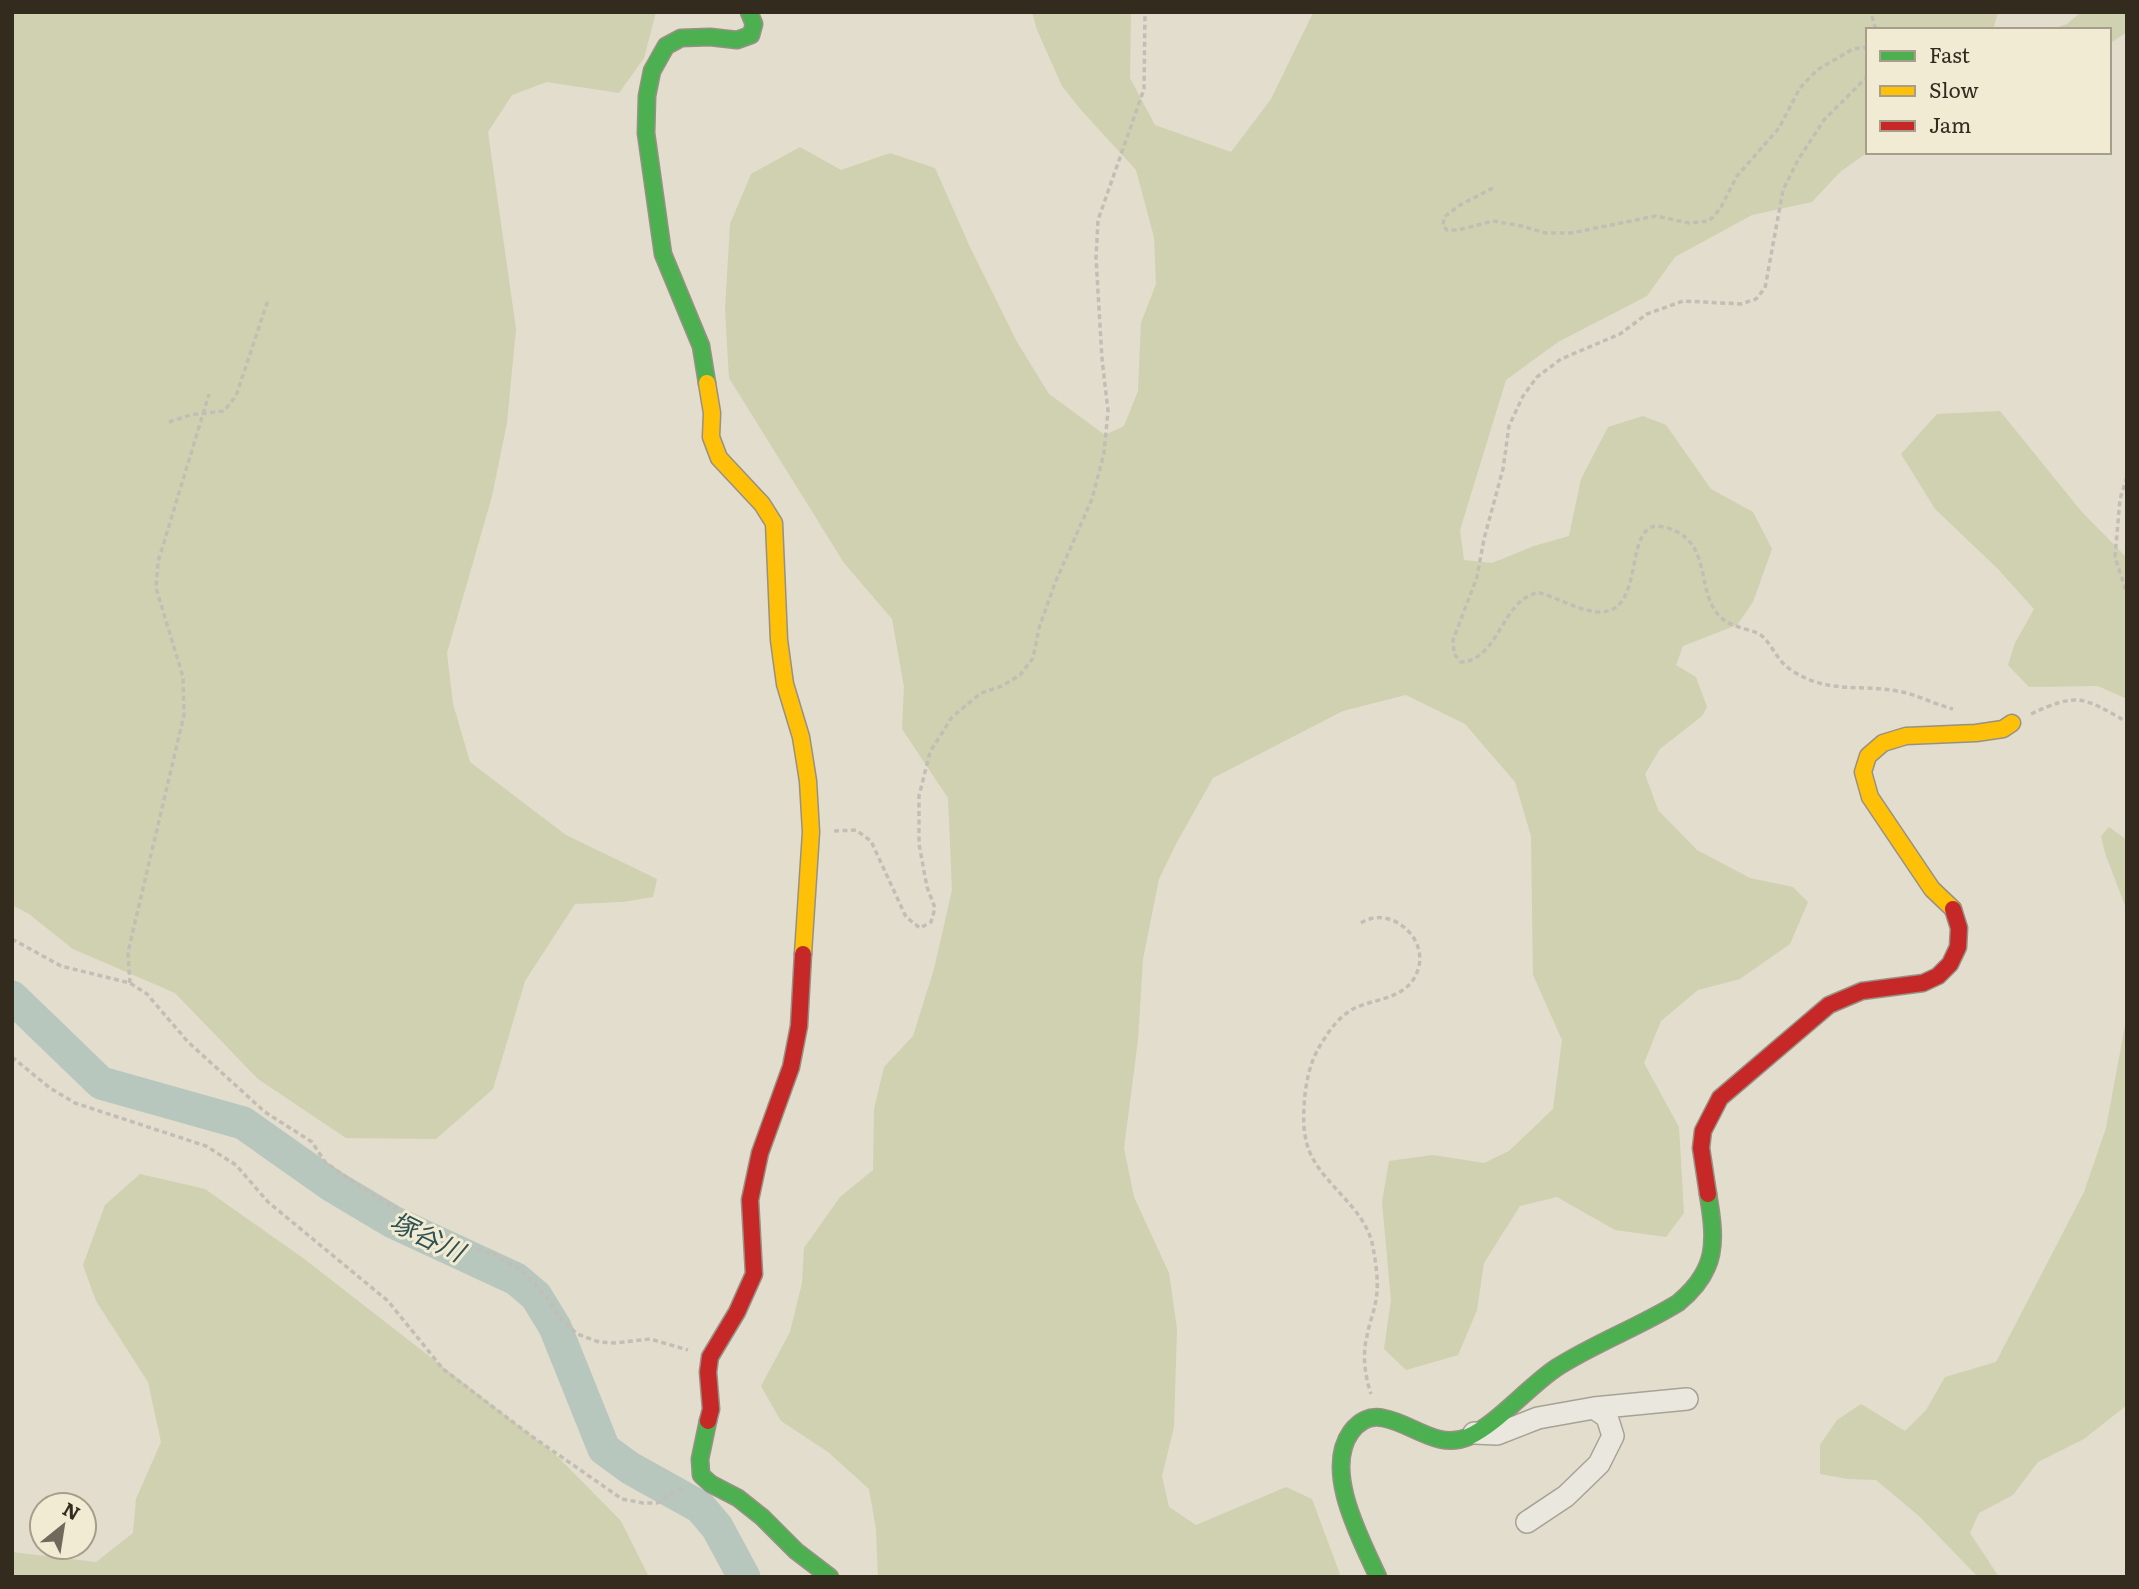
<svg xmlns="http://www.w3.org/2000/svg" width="2139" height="1589" viewBox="0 0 2139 1589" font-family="Literata,'Noto Sans JP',serif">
  <rect width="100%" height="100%" fill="#e2ddcc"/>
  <path fill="#cfd1b0" d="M12,12H656L644,58L619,93L547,82L512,95L488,132L516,329L507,423L492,496L447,653L453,704L470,762L566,835L657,879L653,897L623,902L575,904L525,981L493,1089L436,1139L346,1138L258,1079L175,993L73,949L29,914L12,905Z
    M1032,12H1131L1130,78L1155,125L1231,152L1271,99L1312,15L1311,12H1998L1993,30H1868V152L1840,172L1812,202L1752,215L1675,257L1647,296L1558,342L1506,380L1460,530L1464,560L1492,563L1534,546L1569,536L1581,479L1608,427L1643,416L1666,425L1711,489L1753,512L1772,549L1753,602L1737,625L1683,646L1676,665L1696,677L1707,707L1702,716L1660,749L1645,774L1658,810L1697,850L1750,878L1793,887L1808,902L1790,944L1740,979L1698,990L1661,1021L1644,1063L1679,1127L1684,1213L1666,1237L1615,1230L1557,1197L1520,1206L1484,1263L1477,1310L1458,1355L1406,1370L1384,1349L1391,1300L1382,1202L1389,1161L1433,1155L1484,1163L1509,1151L1553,1109L1562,1040L1533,975L1531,836L1515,782L1465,724L1406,695L1343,711L1213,778L1176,844L1159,879L1143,959L1138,1040L1124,1148L1134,1197L1169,1273L1177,1329L1174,1427L1162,1476L1169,1507L1196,1525L1286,1487L1312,1499L1341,1577H878L876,1529L869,1489L828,1452L781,1421L761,1386L790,1332L802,1283L804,1248L840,1197L873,1170L874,1109L884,1067L913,1036L934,969L952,890L948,798L902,729L904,687L892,619L844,563L729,378L725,310L730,224L751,174L800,147L841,170L890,153L935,168L970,247L1017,342L1049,394L1105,435L1124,426L1138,391L1141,323L1156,284L1154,237L1136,170L1081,110L1062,86L1037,30Z
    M2081,12H2127V32L2109,44V30H2050L2067,24Z
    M2000,411L2081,511L2127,558V699L2098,686L2029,687L2008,665L2015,643L2034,609L1997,568L1935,509L1901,454L1937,414Z
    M2109,827L2127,840V911L2105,853L2101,836Z
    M2127,1015V1405L2084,1439L2038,1462L2013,1495L1979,1513L1970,1533L1999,1577H1978L1919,1516L1876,1480L1848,1479L1820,1474V1445L1837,1420L1861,1404L1905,1431L1926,1410L1945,1377L1996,1362L2084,1192L2106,1128Z
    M140,1174L205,1189L303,1258L555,1454L621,1521L649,1577H12V1552L96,1562L133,1533L136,1499L161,1442L148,1382L96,1301L83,1265L105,1205Z"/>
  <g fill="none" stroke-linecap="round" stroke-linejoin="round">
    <path stroke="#b8c7be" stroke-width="33" d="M12,997L101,1083L243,1123L331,1185L393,1222L516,1279L536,1296L555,1327L604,1449L630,1468L700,1507L717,1527L744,1577"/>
    <defs>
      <path id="street" d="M1474,1433L1497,1434L1538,1418L1594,1408L1687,1399
        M1527,1522L1566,1496L1599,1464L1613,1436L1607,1417L1594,1408"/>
      <path id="fast" d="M707,383L701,346L663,254L646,133L647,96L652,71L666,46L681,38L710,37L737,40L751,35L754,24L749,12
        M708,1421L700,1459L701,1475L711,1484L738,1498L762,1517L796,1551L830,1577
        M1378,1577C1361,1539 1323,1471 1351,1432C1359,1421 1370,1415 1383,1418C1412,1423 1437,1450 1468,1437C1496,1425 1529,1386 1556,1368C1595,1343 1639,1327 1678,1303C1718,1270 1716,1242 1708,1194"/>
      <path id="slow" d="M707,383L712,413L711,437L719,458L762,504L774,523L779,640L785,684L801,737L808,781L811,832L803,954
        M1953,909L1932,889L1870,797L1863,772L1868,756L1883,743L1906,736L1976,733L2003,729L2012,723"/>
      <path id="jam" d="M1708,1194L1701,1148L1703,1131L1720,1098L1829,1005L1862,991L1923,983L1938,976L1950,964L1958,947L1959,928L1953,909
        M708,1421L711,1409L708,1372L710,1357L737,1312L754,1274L750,1200L760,1153L791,1067L799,1026L803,954"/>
    </defs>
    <use href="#street" stroke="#a7a296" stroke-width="24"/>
    <use href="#fast" stroke="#979185" stroke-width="19"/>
    <use href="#slow" stroke="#979185" stroke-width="19"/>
    <use href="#jam" stroke="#979185" stroke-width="19"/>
    <path stroke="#c3beb5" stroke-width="3.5" stroke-dasharray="5 3.5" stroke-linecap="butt" d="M1872,16L1876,30
      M1868,76L1824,120L1798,160L1783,190L1765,288L1756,299L1741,304L1683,301L1647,314L1620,334L1561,359L1537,377L1523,396L1509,426L1503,469L1484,539L1477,577L1453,640L1454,654L1461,662C1492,661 1501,617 1522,600C1526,597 1532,595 1537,592C1556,597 1577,610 1598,612C1649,615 1620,516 1664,527C1717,540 1692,596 1724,620C1734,628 1756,630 1762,636C1775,648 1776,661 1794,672C1830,694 1860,684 1897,691C1916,694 1934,704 1953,709
      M1493,188L1460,205L1444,217L1443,226L1447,230H1458L1493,221L1521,226L1546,233H1571L1656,216L1689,223L1709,221L1720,209L1737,176L1779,128L1800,88L1817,70L1853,49L1868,47
      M169,422L190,415L224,411L236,396L268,300
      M2127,477L2120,499L2115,557L2127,594
      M2031,714C2078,692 2083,697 2127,722
      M834,831L856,830L871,841L906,917L920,928L931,922L935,908L927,887L919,844V796L930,752L952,717L981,693L1002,686L1020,675L1033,658L1039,628L1055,583L1092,499L1104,453L1108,411L1102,359L1096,258L1098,220L1144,89L1145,12
      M1361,923C1388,905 1426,935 1419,966C1411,999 1379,997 1355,1008C1338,1016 1326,1035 1317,1051C1308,1069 1305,1088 1304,1108C1303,1124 1304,1140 1311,1155C1327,1188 1366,1209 1373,1247C1376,1264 1379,1283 1376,1300C1374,1312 1369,1324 1367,1336C1362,1355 1365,1376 1371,1394
      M12,939L61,966L130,983L147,994L188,1042L265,1112L312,1142L325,1162L360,1187L407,1215L469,1246L495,1255L525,1273L547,1298L560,1318L577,1334L599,1342L616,1343L650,1339L688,1350
      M130,983L128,952L184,715L183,677L156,588L158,562L209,394
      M12,1057L50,1088L75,1103L206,1146L236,1165L268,1202L388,1301L443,1369L530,1435L622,1499L643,1503H657L683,1487"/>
    <use href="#street" stroke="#eae7de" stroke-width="21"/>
    <use href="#fast" stroke="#4caf50" stroke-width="16"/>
    <use href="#slow" stroke="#ffc107" stroke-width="16"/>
    <use href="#jam" stroke="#c62828" stroke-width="16"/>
  </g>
  <g text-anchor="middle" stroke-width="6" stroke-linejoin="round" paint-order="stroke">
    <g font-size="26" font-style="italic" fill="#2f5353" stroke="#f2ebd3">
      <text transform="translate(427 1237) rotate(26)" y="9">塚谷川</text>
    </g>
  </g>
  <rect width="2139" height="1589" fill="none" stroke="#342b1f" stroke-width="28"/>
  <rect x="1866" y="28" width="245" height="126" fill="#f2ebd3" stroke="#a69e8b" stroke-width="2"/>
  <rect x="1880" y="51" width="35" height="10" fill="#4caf50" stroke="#a69e8b" stroke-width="2"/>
  <text x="1929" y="63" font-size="21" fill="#342b1f">Fast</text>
  <rect x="1880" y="86" width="35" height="10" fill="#ffc107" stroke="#a69e8b" stroke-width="2"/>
  <text x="1929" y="98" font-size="21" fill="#342b1f">Slow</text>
  <rect x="1880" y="121" width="35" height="10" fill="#c62828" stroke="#a69e8b" stroke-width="2"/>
  <text x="1929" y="133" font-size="21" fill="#342b1f">Jam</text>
  <g transform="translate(63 1526) rotate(30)"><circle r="33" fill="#f2ebd3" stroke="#a69e8b" stroke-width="2"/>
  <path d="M0-5L12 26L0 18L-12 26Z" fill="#71695c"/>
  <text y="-10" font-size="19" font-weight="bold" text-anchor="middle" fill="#342b1f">N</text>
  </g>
</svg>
